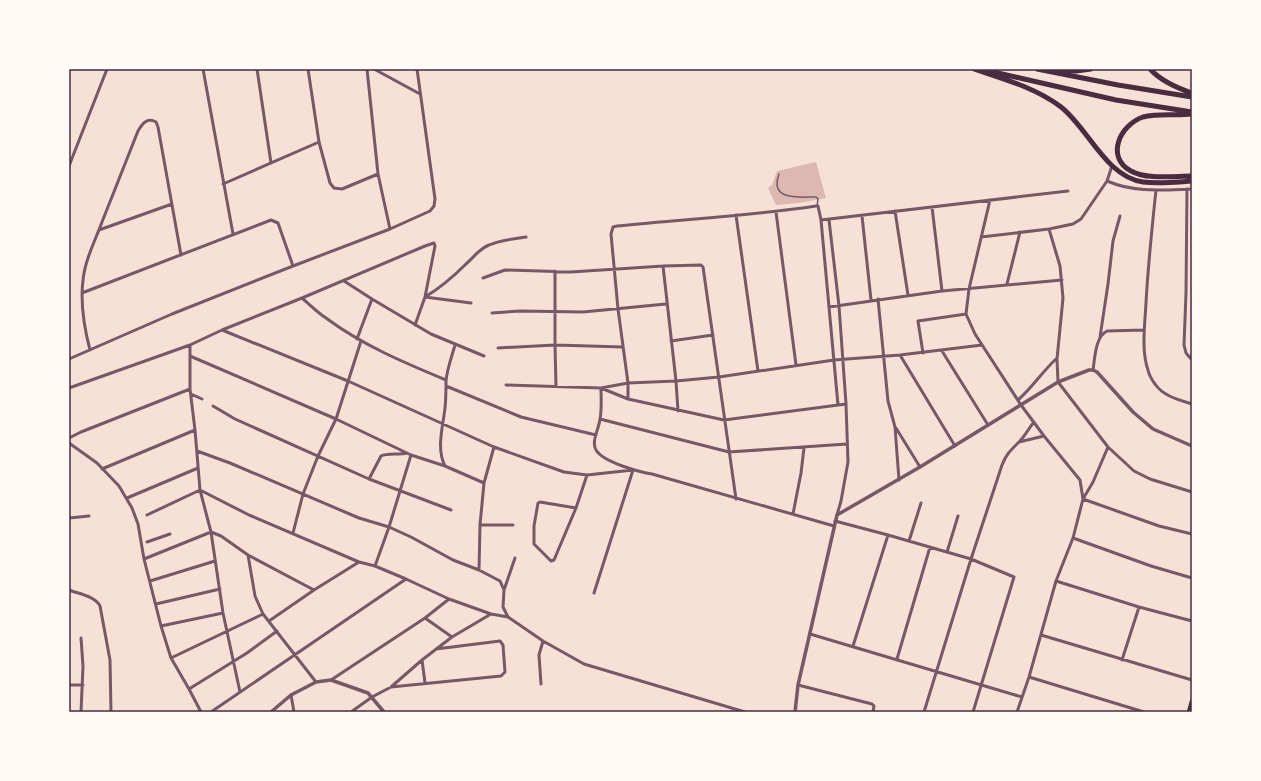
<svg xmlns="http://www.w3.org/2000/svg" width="1261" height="781" viewBox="0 0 1261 781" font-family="Mulish,sans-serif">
  <rect width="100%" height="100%" fill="#f7e1d7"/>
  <path fill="#dcb8b0" d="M816,162L826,198L799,203L776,205L768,188L772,185L777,171Z"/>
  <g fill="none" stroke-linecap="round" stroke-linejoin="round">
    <path stroke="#755966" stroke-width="1.5" d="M779,174C769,201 799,197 816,197L818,199L817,206"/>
    <path stroke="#755966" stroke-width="3" d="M203,69L233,234
      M257,69L271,163
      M308,69L319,142L330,183L334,188L342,189L378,174
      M367,69L378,174L390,229
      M374,69L420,94
      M69,166L107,69
      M1107,181C1135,193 1162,190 1192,189
      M223,184L319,142
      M1187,189L1186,293L1184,345L1186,353L1192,360
      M1156,190C1152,228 1148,265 1146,303C1145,323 1141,351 1148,370C1149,375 1152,380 1155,384C1163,396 1179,400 1192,404
      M990,200L969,289L966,314L975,334L1021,405L1044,436L1080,480L1083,499
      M932,207L942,291
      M895,211L908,295
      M776,212L796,365
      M736,215L758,371
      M862,216L871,300
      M821,220L1068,191
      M829,220L839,306L846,404L848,462L841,501L837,515
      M1049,229L1060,266L1063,298L1057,359L1058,382L1108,447L1134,471L1150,479L1192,492
      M99,230L172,204
      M981,237L1049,229L1073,224L1081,219L1107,181L1112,166
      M663,266L676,381L678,411
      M555,271V345L556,387
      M483,278L505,270L571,272L663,266L701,265L703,267L736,499
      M344,281L372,299L431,334L484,356
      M1007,284L1020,232
      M82,293L271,220L278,223L293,266
      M302,298C310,305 318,313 326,318C362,345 405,363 446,380
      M878,299L888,401L895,427L899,480
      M471,303L425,297C440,288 453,277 466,264C474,257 479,249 489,245C500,240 514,239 526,237
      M829,307L942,291L1062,280
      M492,313L520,311L583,312L666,304
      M222,330L348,381L494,447L564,472L587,475L633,470L594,593
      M1100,337L1108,284L1113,241L1120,216
      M357,339L372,299
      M671,341L713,335
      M190,345V389L195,430L200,490L211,532L223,613L240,692
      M498,348L555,345L623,347
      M90,350C84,327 80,304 83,280C85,260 95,241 102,222C114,192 126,161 138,131C142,124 147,117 156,122L158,127L181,255
      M942,351L988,425
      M923,353L918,321L966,314
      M900,355L955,446
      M190,356L336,419L411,455L445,466L484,483
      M69,359L172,314L293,266L390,229L430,211L434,206L435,199L417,69
      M1093,370C1095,358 1095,337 1107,331L1144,330
      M506,385L601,388L628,383L676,381L719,377L834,360L900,355L982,345
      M446,386L521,417L596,435
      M69,388L190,345L222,330L302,298L425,246L434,243L435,246L425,297L415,325
      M191,394L202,399
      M628,399V383L618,309L611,234L613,227L617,226C683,219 750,216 816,206H818L821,220L838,405
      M1018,400C1032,388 1042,372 1056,359
      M213,406L235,419L369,479L451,510
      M600,419L729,452L847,444
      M896,428L920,467
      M69,438L81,432L190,389
      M1019,442L1044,436
      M69,443L97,463L119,486L132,508L138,524L144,559L161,626L171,658L189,689L201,712
      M197,451L230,463L359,518L389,527L411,537L453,560L479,570L500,581L504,590L503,607L508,617
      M445,466C436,449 443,426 445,408C446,399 446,390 446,381C447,369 452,356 455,345
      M102,469L195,430
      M369,479L381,456C387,453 399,455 407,453
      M127,498L198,468
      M1083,499L1159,526L1192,534
      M576,508L540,502L538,503L534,526V544L551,561L554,560L576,508L587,475
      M793,514L801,473L804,448
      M147,515L200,490L249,515L359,562L375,566L406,579L449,599L491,614L508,617L543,641L584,664L745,712
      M69,518L89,516
      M835,521L888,535L971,559L1014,577L973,712
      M480,525H513
      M834,526L652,474C639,472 603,462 596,450C591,441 599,429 600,419C602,409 601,398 601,388L628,399L724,420L846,404
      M211,532L221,536L248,555L255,596L263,614L316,682
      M293,533L303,494L318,456L336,419L361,341
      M1073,538L1151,566L1192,578
      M909,541L921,503
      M147,542L170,534
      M947,552L958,516
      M248,555L314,590
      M144,559L211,532
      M375,566L389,527L411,455
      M479,570L480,525L484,483L494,447
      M150,581L215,561
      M1056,581L1139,607L1192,621
      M69,590C79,594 95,596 100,606L110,660L111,712
      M504,590L515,558
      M156,604L220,589
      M425,618L452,637
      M269,621L314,590L359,562
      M161,626L223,613
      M810,634L1022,697
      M1041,635L1192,680
      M853,646L888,535
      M171,658L263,614
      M897,659L930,547
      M422,660L425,683
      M1122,660L1139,607
      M1029,677L1144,712
      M331,680L425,618L449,599
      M541,684L539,655L543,641
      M69,685H83
      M798,685L872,704L874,706L873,712
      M391,687L501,676L505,672L503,645L500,641L436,649
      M189,689L247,653L277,631
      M291,695L294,712
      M81,712L83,666L81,638
      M211,712L406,579
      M351,712L372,697L391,687L422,660L452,637L491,614
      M924,712L971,559L1002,465C1007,453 1010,451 1019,442C1025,436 1029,428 1034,422
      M1017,712L1029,677L1056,581L1073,538L1083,499L1093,482L1108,447"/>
    <path stroke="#755966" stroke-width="3.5" d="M271,712L291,695L316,682L331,680L368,693L384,712
      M795,712L798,685L837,515L920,467L1058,382L1089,370H1093L1097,372L1133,412L1153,429L1192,446"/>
    <path stroke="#4a2c40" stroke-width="4.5" d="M1189,712L1192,701"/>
    <path stroke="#4a2c40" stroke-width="5" d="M974,69C1004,79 1036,88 1061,107C1088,128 1106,177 1143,182C1159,184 1176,182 1192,181
      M1037,69L1118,85L1192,97
      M1057,69L1076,71L1091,69
      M1150,69C1161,81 1177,88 1192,93
      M989,71L1116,100L1192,112
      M1192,114C1176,116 1158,113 1143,117C1120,125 1105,157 1131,171C1147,180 1174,176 1192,176"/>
  </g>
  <rect width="1261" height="781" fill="none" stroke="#fffaf5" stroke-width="140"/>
  <rect x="70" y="70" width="1121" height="641" fill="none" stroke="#4a2c40" stroke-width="1.5"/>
</svg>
